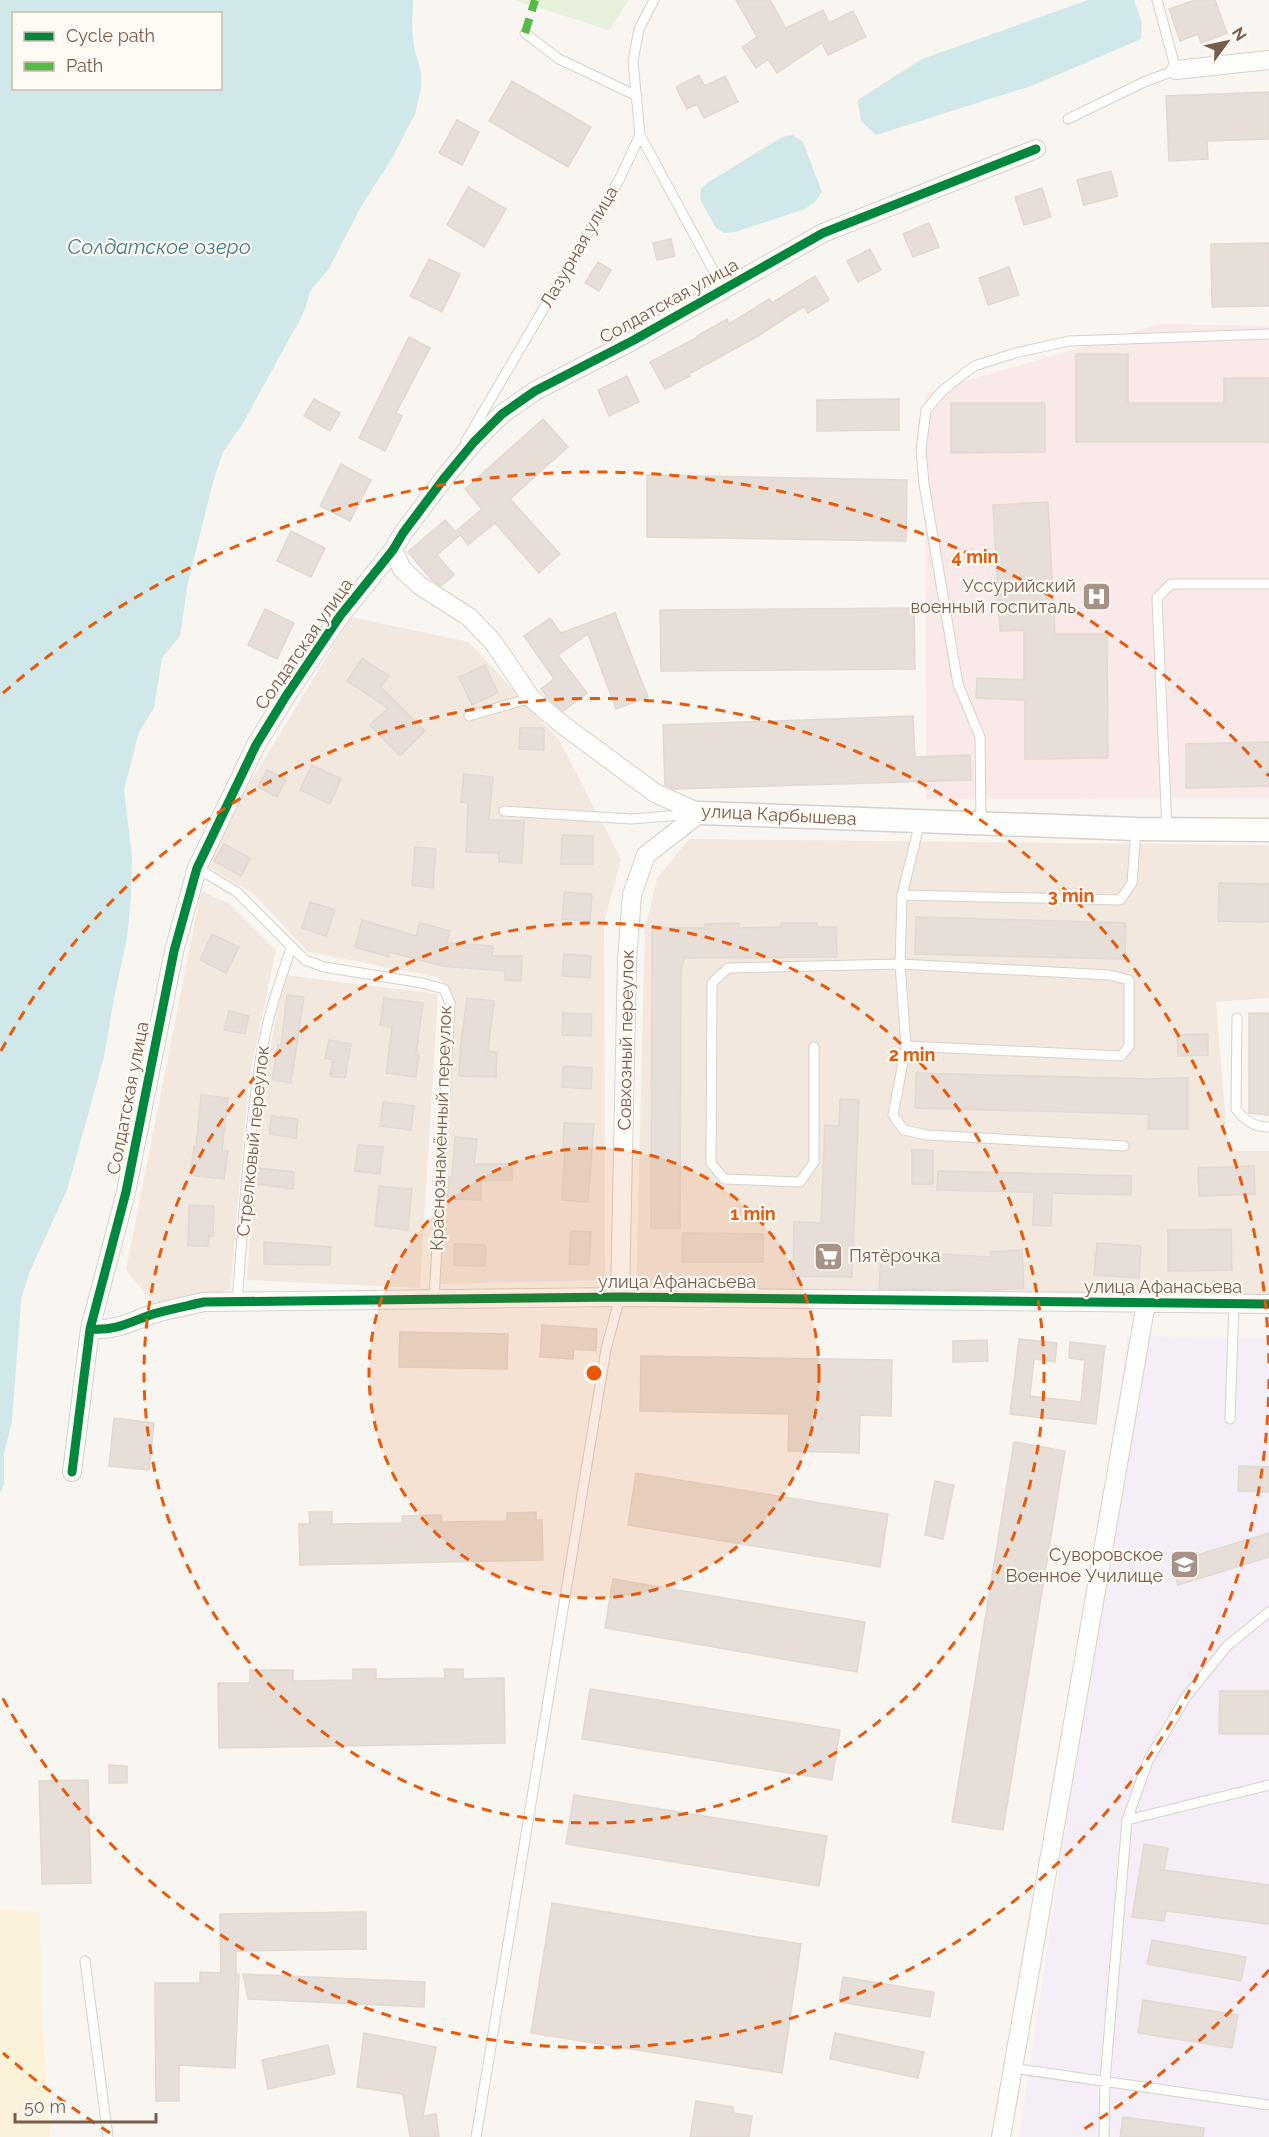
<svg xmlns="http://www.w3.org/2000/svg" width="1269" height="2137" viewBox="0 0 1269 2137" font-family="Raleway,sans-serif">
  <rect width="100%" height="100%" fill="#f9f5f0"/>
  <path fill="#f2e8de" d="M351,617L469,642L559,740L621,859L604,924L605,1280L436,1284L452,992L438,977L308,952L253,893L201,863Z
    M689,839L1269,845V998L1216,1002L1228,1151H1269V1307L636,1300L645,927L658,877Z
    M201,891L230,904L276,950L249,1078L230,1290L154,1304L126,1270Z
    M284,975L438,994L420,1288L247,1280L259,1107Z"/>
  <path fill="#f6eef6" d="M1127,1336L1269,1339V2137H1019L1071,1790Z"/>
  <path fill="#fae9e9" d="M1161,324L1269,326V798L926,799L925,393Z"/>
  <path fill="#e7f0db" d="M514,0H629L609,30Z"/>
  <path fill="#fbf2d9" d="M0,1909L40,1912L41,2008L50,2137H0Z"/>
  <path fill="#d0e8ea" fill-rule="evenodd" d="M0,0H413L412,24L414,47L421,72V89L415,114L391,160L362,205L328,270L311,290L303,314L243,423L223,452L213,482L188,582L180,636L162,658L154,708L139,732L124,790L132,856L131,897L127,938L114,998L104,1057L67,1190L29,1273L21,1300L12,1422L4,1453V1484L0,1493ZM14,14H220V88H14Z
    M1088,0H1134L1142,23L1141,39L1034,85L876,135L861,121L858,100L922,59Z
    M793,135L803,142L822,192L815,202L805,209L735,232L724,233L715,227L700,199L701,189L707,183L782,137Z"/>
  <path fill="#e6ded7" stroke="#e2d8d2" stroke-width="1.5" d="M736,0H770L786,28L823,10L829,23L853,11L866,37L828,55L822,43L777,73L768,59L756,68L742,47L757,37Z
    M1195,0H1215L1227,33L1201,43L1198,34L1180,41L1169,9Z
    M699,75L705,86L725,76L738,102L704,118L697,104L687,109L676,87Z
    M512,81L591,127L568,167L489,121Z
    M1269,92V139L1207,141L1208,159L1169,161L1166,96Z
    M457,120L479,132L462,165L439,153Z
    M1111,171L1118,196L1084,205L1077,180Z
    M468,187L506,209L484,247L447,225Z
    M1042,188L1051,217L1024,225L1015,197Z
    M929,223L939,247L913,257L903,234Z
    M671,239L675,256L657,260L653,243Z
    M1269,243V306L1212,307L1211,244Z
    M870,249L881,270L858,282L847,261Z
    M429,259L460,274L442,312L410,296Z
    M598,262L611,270L599,291L585,283Z
    M1009,267L1019,295L988,305L979,278Z
    M815,276L829,300L808,313L804,306L758,336L689,374L690,376L665,389L650,362L698,337L697,336L727,319L729,324L769,299L772,303Z
    M409,337L430,348L396,413L402,416L385,451L359,438Z
    M1076,354H1128V403H1224V378H1269V442H1076Z
    M627,376L639,402L609,416L598,390Z
    M314,399L340,413L330,431L304,416Z
    M899,399V430L817,431V400Z
    M951,403H1045V452L951,453Z
    M543,419L568,447L510,499L560,554L539,573L495,523L468,545L457,530L482,509L465,489Z
    M341,464L371,480L350,521L320,506Z
    M647,475L907,480L906,541L647,537Z
    M1048,502L1055,634H1107L1108,758L1025,759V700L976,698L977,678L1024,680V630L1000,631L993,505Z
    M445,520L459,536L437,555L454,575L441,586L431,579L408,552Z
    M291,531L325,548L311,577L277,561Z
    M914,608L915,669L661,671L660,610Z
    M265,609L294,623L277,659L248,645Z
    M615,613L648,697L616,709L588,634L558,655L587,693L563,711L547,697L541,689L554,679L524,636L550,618L561,633Z
    M362,658L389,676L381,687L425,731L400,756L370,725L388,708L347,681Z
    M485,665L498,693L472,705L459,677Z
    M913,716L915,757L970,755L971,780L674,789L665,785L663,725Z
    M520,728H544V750L519,749Z
    M1269,742V786L1186,788V744Z
    M312,765L341,779L330,804L300,790Z
    M267,770L286,779L277,797L258,787Z
    M464,774L493,777L489,820L524,821L522,863L499,862V853L466,852L468,803L461,802Z
    M562,835L593,836V864H561Z
    M224,844L250,858L241,876L214,861Z
    M415,847L436,849L433,888L412,885Z
    M1219,883L1269,884V922L1218,921Z
    M564,892L592,894L590,921L562,919Z
    M310,902L335,910L326,936L302,928Z
    M916,917L1126,923L1125,959L915,954Z
    M362,920L416,936L420,923L450,931L447,943L493,946L492,956H522L521,981L505,980V971L442,966L390,952L389,957L355,947Z
    M739,923V928L781,927V923H817V927H836L837,957L684,958L681,971L680,1228H651L652,928H705V924Z
    M212,934L239,947L226,973L200,960Z
    M564,954L591,956L590,978L562,976Z
    M287,995L304,997L291,1083L272,1080L278,1045H281Z
    M384,998L423,1003L416,1055H419L416,1077L386,1073L392,1027L380,1025Z
    M467,998L494,1001L488,1051L497,1052L496,1077L459,1076L460,1050Z
    M229,1011L249,1016L245,1034L224,1030Z
    M563,1013L592,1014L591,1036L562,1035Z
    M1249,1013H1269V1115L1249,1113Z
    M1208,1034V1055L1178,1056L1177,1035Z
    M329,1040L351,1044L345,1078L330,1076L333,1060L325,1058Z
    M563,1066L592,1068L591,1089L562,1087Z
    M916,1073L1148,1079L1188,1078V1129H1148V1114L915,1108Z
    M201,1095L228,1098L222,1150L228,1151L224,1179L190,1175L194,1146H196Z
    M840,1099L859,1100L852,1277L793,1276L794,1222L821,1223L825,1125L839,1126Z
    M383,1102L414,1106L411,1130L380,1126Z
    M271,1116L298,1119L296,1138L269,1134Z
    M564,1123L594,1124L588,1202L562,1200L565,1148H563Z
    M455,1137L477,1139L474,1164H512V1180H481V1200L448,1199L449,1177H452Z
    M358,1145L383,1147L380,1174L355,1171Z
    M912,1150H933V1184H912Z
    M1254,1166L1255,1194L1199,1196L1198,1168Z
    M258,1168L294,1172L293,1189L257,1184Z
    M938,1171L1131,1176V1195L1052,1193L1051,1226L1033,1225L1034,1192L937,1190Z
    M379,1186L412,1189L408,1230L375,1226Z
    M189,1205L214,1206L213,1236H209L208,1246H188Z
    M1231,1229L1232,1270L1168,1271V1230Z
    M571,1231L591,1232L589,1265L569,1264Z
    M683,1233L763,1234V1262H682Z
    M264,1242L331,1247L330,1265L264,1264Z
    M1097,1243L1141,1246L1139,1278L1094,1275Z
    M454,1244L486,1245L485,1266L454,1265Z
    M1022,1250L1024,1288L993,1290L879,1289L881,1251L991,1257L990,1252Z
    M542,1325L597,1329L596,1351L574,1349L573,1359L540,1357Z
    M400,1332L508,1334L507,1369L399,1367Z
    M1019,1339L1057,1343L1055,1362L1034,1359L1030,1396L1081,1402L1085,1360L1069,1358L1070,1342L1105,1346L1096,1424L1010,1414Z
    M987,1340L988,1361L953,1362V1341Z
    M641,1356L892,1360L891,1416L860,1415L859,1453L788,1451L789,1414L640,1411Z
    M114,1418L154,1423L149,1470L109,1466Z
    M1014,1442L1065,1451L1003,1830L952,1822Z
    M1239,1466L1269,1467V1492L1238,1491Z
    M636,1473L888,1514L880,1567L628,1525Z
    M935,1481L954,1485L943,1539L925,1535Z
    M309,1512H332V1524L403,1523L402,1516L441,1515L442,1522L507,1521V1513L536,1512V1520H542L543,1560L300,1565L299,1524H310Z
    M1269,1533V1557L1178,1585L1171,1563Z
    M613,1579L865,1622L857,1672L605,1628Z
    M353,1669H376V1679L445,1678L444,1669H463V1679L504,1678L505,1743L219,1748L218,1683H250V1670H293V1681L353,1680Z
    M590,1689L840,1730L832,1780L582,1739Z
    M1220,1691H1269V1734H1219Z
    M109,1765L127,1766V1783H109Z
    M88,1780L91,1883L42,1884L39,1781Z
    M574,1795L827,1836L819,1886L566,1844Z
    M1144,1844L1168,1848L1164,1870L1269,1885V1924L1166,1911L1164,1921L1132,1917Z
    M552,1903L801,1944L782,2073L531,2033Z
    M366,1912V1949L236,1951V1974H239L235,2068L179,2065V2101H156L155,1983H200V1972L221,1973L220,1914Z
    M1152,1940L1246,1957L1241,1981L1147,1964Z
    M243,1974L425,1982L424,2007L248,1999Z
    M843,1977L934,1992L930,2017L839,2002Z
    M1143,2000L1238,2015L1232,2048L1138,2033Z
    M364,2033L436,2047L423,2116L436,2114L439,2137H410L403,2094L357,2087Z
    M835,2033L924,2052L918,2078L830,2059Z
    M328,2045L335,2074L268,2089L262,2060Z
    M696,2101L734,2107L733,2113L752,2116L749,2137H690Z
    M1123,2117L1204,2128L1203,2137H1120Z"/>
  <g fill="none" stroke-linecap="round" stroke-linejoin="round">
    <defs>
      <path id="service" d="M525,33L559,59L637,96
        M1068,119L1144,82L1176,70L1157,0
        M640,135L724,290
        M466,441L619,180L640,135L633,61L639,29L654,0
        M469,716L531,698
        M504,811L631,819L692,814
        M981,823L980,737L958,684L924,484L921,450L926,410L942,391L974,366L1015,353L1069,341L1269,334
        M1167,830L1157,598L1171,584H1269
        M197,868L237,892L305,960L324,967L422,983L444,989L450,1003L434,1300
        M902,895L920,822
        M1237,1018L1236,1109C1245,1121 1254,1127 1269,1127
        M814,1047V1162L800,1182L724,1179L711,1163L712,983L728,968L900,964L1109,975L1129,980V1046L1121,1056L906,1046
        M1124,1146L927,1135L904,1130L893,1115L906,1046L900,964L902,895L1120,900L1132,883L1136,829
        M237,1302C244,1218 248,1133 262,1050C268,1015 280,981 291,948
        M1230,1419L1234,1303
        M1127,1820L1269,1785
        M85,1961L108,2137
        M1012,2068L1269,2105
        M476,2137L606,1349L620,1297
        M1104,2137L1105,2081L1127,1820L1148,1761L1186,1697L1227,1646L1269,1612"/>
      <path id="minor" d="M1176,70L1269,60
        M393,550L402,569L419,585L469,617L493,642L531,698L559,722L655,793L700,813L646,855L632,895L627,960L620,1297
        M90,1329C116,1331 130,1322 153,1314C170,1309 187,1306 204,1302L620,1297L1269,1304
        M72,1472L90,1329L126,1192L174,951L197,868L256,745L286,696L340,616L393,550L403,533L445,477L474,442L502,414L535,391L634,340L823,233L1036,149
        M1001,2137L1146,1303"/>
      <path id="tertiary" d="M700,813L1136,829L1269,830"/>
    </defs>
    <use href="#service" stroke="#d7d1cb" stroke-width="11"/>
    <use href="#minor" stroke="#d7d1cb" stroke-width="20"/>
    <use href="#tertiary" stroke="#d7d1cb" stroke-width="25"/>
    <use href="#service" stroke="#fefefd" stroke-width="9"/>
    <use href="#minor" stroke="#fefefd" stroke-width="18"/>
    <use href="#tertiary" stroke="#fefefd" stroke-width="22"/>
    <path stroke="#58b947" stroke-width="8" stroke-dasharray="15 8" stroke-linecap="butt" d="M525,33L535,0"/>
    <defs>
      <path id="cycleway" d="M90,1329C116,1331 130,1322 153,1314C170,1309 187,1306 204,1302L620,1297L1269,1304
        M72,1472L90,1329L126,1192L174,951L197,868L256,745L286,696L340,616L393,550L403,533L445,477L474,442L502,414L535,391L634,340L823,233L1036,149"/>
    </defs>
    <use href="#cycleway" stroke="#fffaf3" stroke-width="13"/>
    <use href="#cycleway" stroke="#00873e" stroke-width="9"/>
  </g>
  <circle cx="594" cy="1373" r="225" fill="#e8590c" fill-opacity=".12"/>
  <g fill="none" stroke="#e8590c" stroke-width="3" stroke-dasharray="10 8">
    <circle cx="594" cy="1373" r="225"/>
    <circle cx="594" cy="1373" r="450"/>
    <path d="M1269 1379A675 675 0 0 1 1 1695M1 1051A675 675 0 0 1 1269 1367"/>
    <path d="M1269 1970A901 901 0 0 1 1078 2133M110 2133A901 901 0 0 1 3 2053M3 693A901 901 0 0 1 1269 776"/>
  </g>
  <defs>
    <symbol id="hospital-square" viewBox="-11 -11 22 22"><rect x="-9" y="-9" width="18" height="18" rx="4" fill="#a69286" stroke="#fffaf3"/><path d="M-5-5h3v3.5h4V-5h3V5h-3V1.5h-4V5h-3Z" fill="#fff"/></symbol>
    <symbol id="supermarket-square" viewBox="-11 -11 22 22"><rect x="-9" y="-9" width="18" height="18" rx="4" fill="#a69286" stroke="#fffaf3"/><path d="M-6-5.5h2.5l.6 2H6L4.5 2H-2.5L-4.4-4H-6ZM-1.5 3.2a1.3 1.3 0 1 0 .1 0ZM3 3.2a1.3 1.3 0 1 0 .1 0Z" fill="#fff"/></symbol>
    <symbol id="university-square" viewBox="-11 -11 22 22"><rect x="-9" y="-9" width="18" height="18" rx="4" fill="#a69286" stroke="#fffaf3"/><path d="M0-5L7-2L0 1L-7-2ZM-4 1L0 2.5L4 1V4Q0 6-4 4Z" fill="#fff"/></symbol>
  </defs>
  <g fill-rule="evenodd">
    <use href="#hospital-square" x="1080" y="580" width="33" height="33"/>
    <use href="#supermarket-square" x="812" y="1240" width="33" height="33"/>
    <use href="#university-square" x="1168" y="1548" width="33" height="33"/>
  </g>
  <g text-anchor="middle" stroke-width="4.5" stroke-linejoin="round" paint-order="stroke">
    <g font-size="18" fill="#7a5c4d" stroke="#fffaf3">
      <text transform="translate(579 247) rotate(-60)" y="6">Лазурная улица</text>
      <text transform="translate(669 301) rotate(-29)" y="6">Солдатская улица</text>
      <text transform="translate(304 644) rotate(-55)" y="6">Солдатская улица</text>
      <text transform="translate(779 815) rotate(3)" y="6">улица Карбышева</text>
      <text transform="translate(626 1040) rotate(-89)" y="6">Совхозный переулок</text>
      <text transform="translate(128 1098) rotate(-79)" y="6">Солдатская улица</text>
      <text transform="translate(441 1128) rotate(-88)" y="6">Краснознамённый переулок</text>
      <text transform="translate(253 1141) rotate(-84)" y="6">Стрелковый переулок</text>
      <text x="677" y="1288">улица Афанасьева</text>
      <text x="1163" y="1293">улица Афанасьева</text>
    </g>
    <g font-size="18" fill="#7a5c4d" stroke="#fffaf3" text-anchor="end">
      <text x="1076" y="592">Уссурийский<tspan x="1076" dy="21">военный госпиталь</tspan></text>
      <text x="849" y="1262" text-anchor="start">Пятёрочка</text>
      <text x="1163" y="1561">Суворовское<tspan x="1163" dy="21">Военное Училище</tspan></text>
    </g>
    <g font-size="20" font-style="italic" fill="#437c86" stroke="#fffaf3">
      <text x="159" y="254">Солдатское озеро</text>
    </g>
  </g>
  <circle cx="594" cy="1373" r="9" fill="#e8590c" stroke="#fffaf3" stroke-width="3"/>
  <g font-size="18" text-anchor="middle" font-weight="bold" fill="#e8590c" stroke="#fffaf3" stroke-width="4.5" stroke-linejoin="round" paint-order="stroke">
    <text x="975" y="563">4 min</text>
    <text x="1071" y="902">3 min</text>
    <text x="912" y="1061">2 min</text>
    <text x="753" y="1220">1 min</text>
  </g>
  <rect x="12" y="12" width="210" height="78" fill="#fffaf3" stroke="#cabbb1" stroke-width="1.5"/>
  <rect x="24" y="32" width="30" height="9" fill="#00873e" stroke="#cabbb1" stroke-width="1.5"/>
  <text x="66" y="42" font-size="18" fill="#7a5c4d">Cycle path</text>
  <rect x="24" y="62" width="30" height="9" fill="#58b947" stroke="#cabbb1" stroke-width="1.5"/>
  <text x="66" y="72" font-size="18" fill="#7a5c4d">Path</text>
  <g transform="translate(1227 42) rotate(57)" stroke="#fffaf3" stroke-width="4.5" paint-order="stroke">
  <path d="M0-4.5L10 22L0 15L-10 22Z" fill="#7a5c4d"/>
  <text y="-9" font-size="16" font-weight="bold" text-anchor="middle" fill="#7a5c4d">N</text>
  </g>
  <path d="M15 2113v9h141v-9" fill="none" stroke="#7a5c4d" stroke-width="3"/>
  <text x="24" y="2113" font-size="18" fill="#7a5c4d" stroke="#fffaf3" stroke-width="4.5" paint-order="stroke">50 m</text>
</svg>
